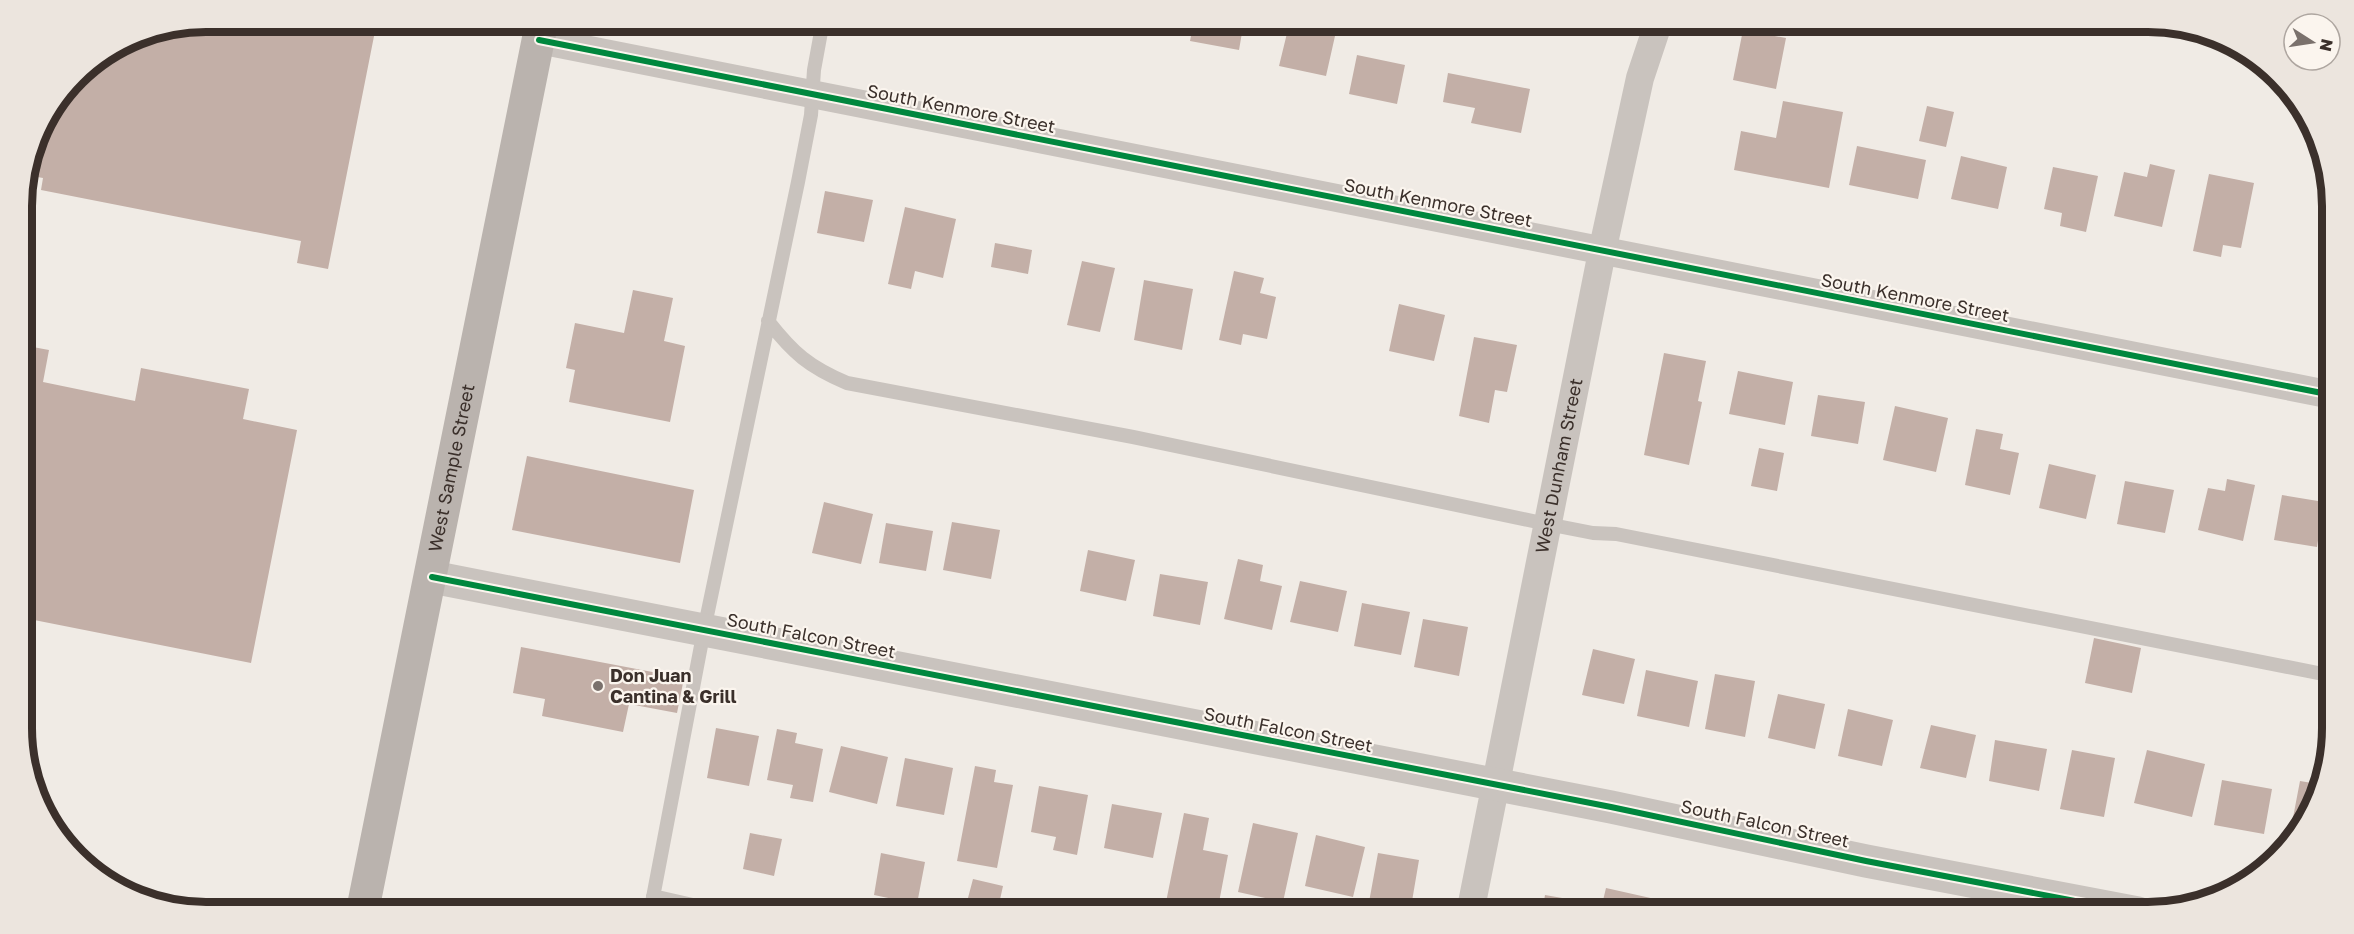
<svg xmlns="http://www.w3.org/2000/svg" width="2354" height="934" viewBox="0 0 2354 934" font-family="'Golos Text',sans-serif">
  <rect width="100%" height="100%" fill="#f0ebe5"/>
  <path fill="#c3afa7" d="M206,21H377L328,269L297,263L301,241L41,190L43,178L26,175L40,124L84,67L135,35Z
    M1054,21H1076L1075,26Z
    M1123,21H1171L1168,36L1122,27Z
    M1194,21H1244L1239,50L1190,41Z
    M1513,21H1571L1568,36L1512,26Z
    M1289,25L1335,36L1326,76L1279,66Z
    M1743,30L1786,38L1776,89L1733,80Z
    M1357,55L1405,65L1397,104L1349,94Z
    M1448,73L1530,89L1521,133L1471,123L1475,108L1443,102Z
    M1783,101L1843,112L1829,188L1734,170L1741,131L1776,138Z
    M1927,106L1954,112L1946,147L1919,141Z
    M1857,146L1926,160L1918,199L1849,185Z
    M1961,156L2007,167L1998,209L1951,199Z
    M2150,164L2175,170L2162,227L2114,216L2124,172L2147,177Z
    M2053,167L2098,176L2086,232L2060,226L2062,213L2044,209Z
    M2209,174L2254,183L2241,248L2223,245L2221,257L2193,251Z
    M825,191L873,200L864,242L817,233Z
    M905,207L956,219L943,278L915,271L911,289L888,284Z
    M995,243L1032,250L1028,274L991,267Z
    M1082,261L1115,268L1100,332L1067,325Z
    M1234,271L1264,278L1260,293L1276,297L1267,339L1243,334L1241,345L1219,340Z
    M1144,280L1193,289L1182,350L1134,340Z
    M633,290L673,298L664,341L685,346L670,422L569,402L575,370L566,368L575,323L624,333Z
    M1399,304L1445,315L1434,361L1389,351Z
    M1474,337L1517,345L1507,392L1495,390L1489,423L1459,416Z
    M22,345L49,350L43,382L135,401L141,368L249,389L243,419L297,430L251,663L24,618Z
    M1664,353L1706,361L1698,401L1702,402L1689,465L1644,455Z
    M1738,371L1793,382L1785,425L1729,414Z
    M1818,395L1865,402L1858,444L1811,436Z
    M1895,406L1948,418L1936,472L1883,460Z
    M1976,429L2003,434L2000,449L2019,453L2010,495L1965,485Z
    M1759,448L1784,453L1777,491L1751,486Z
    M527,456L694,490L680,563L512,530Z
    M2049,464L2096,475L2086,519L2039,508Z
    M2227,479L2255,485L2243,541L2198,530L2208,488L2225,491Z
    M2125,481L2174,490L2165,533L2117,524Z
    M2282,495L2324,502L2317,547L2274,540Z
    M824,502L873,514L861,564L812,553Z
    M952,522L1000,530L991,579L943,570Z
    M886,523L933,531L926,571L879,563Z
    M1088,550L1135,560L1126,601L1080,591Z
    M1238,559L1263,565L1260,581L1282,586L1272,630L1224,619Z
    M1160,574L1208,582L1200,625L1153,616Z
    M1300,581L1347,591L1338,632L1290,622Z
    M1362,603L1410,612L1401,655L1354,646Z
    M1423,619L1468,627L1459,676L1414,667Z
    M2094,638L2141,648L2132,693L2085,683Z
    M521,647L684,678L677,713L629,704L623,732L542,716L545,699L513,693Z
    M1593,649L1635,659L1624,704L1582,695Z
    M1646,670L1698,681L1689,727L1637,716Z
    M1715,674L1755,681L1745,737L1705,729Z
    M1778,694L1825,704L1815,749L1768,738Z
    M1848,709L1893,720L1882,766L1838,756Z
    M1931,725L1976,735L1966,778L1920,768Z
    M716,728L759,736L749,786L707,778Z
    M777,729L797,733L795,743L823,749L813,802L790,798L793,785L767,780Z
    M1995,740L2047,749L2039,791L1989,781Z
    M841,746L888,757L877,804L829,792Z
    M2072,750L2115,758L2104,817L2060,809Z
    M2147,750L2205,764L2192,817L2134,803Z
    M905,758L953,768L944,815L896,806Z
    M975,766L996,770L994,782L1013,785L997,868L957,861Z
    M2222,780L2272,789L2264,834L2214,825Z
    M2300,781L2324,785L2323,788L2295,840L2287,849Z
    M1039,786L1088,795L1077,855L1053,850L1056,837L1031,832Z
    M1112,804L1162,813L1153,858L1104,848Z
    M1184,813L1209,818L1203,850L1228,855L1217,913H1194L1165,907Z
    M1253,823L1298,833L1283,902L1238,892Z
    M750,833L782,839L774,876L743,869Z
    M1316,835L1365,847L1353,897L1305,886Z
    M881,853L925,862L917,904L874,895Z
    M1378,853L1419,860L1410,913H1367Z
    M973,879L1003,886L997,913H964Z
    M1606,888L1655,899L1652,913H1600Z
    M1545,895L1585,902L1583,913H1542Z
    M1670,902L1715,910L1714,913H1668Z"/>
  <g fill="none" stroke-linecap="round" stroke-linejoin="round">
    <path stroke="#c9c3be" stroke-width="14" d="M768,321C793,353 809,367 847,383L1133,437L1547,524L1593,533L1616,534L2333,676
      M653,896L728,913
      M650,913L704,630L798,182L811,115L814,70L823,21"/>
    <g stroke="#c9c3be" stroke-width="28">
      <path d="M539,40L2332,395"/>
      <path id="s1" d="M1470,913L1602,252L1640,78L1659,21"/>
    </g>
    <path stroke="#c9c3be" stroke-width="33" d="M432,577L1611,807L1866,861L2138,913"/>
    <path stroke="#bab3ae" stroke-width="33" id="s2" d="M362,913L542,21"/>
    <defs>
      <path id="cycleway" d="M539,40L2332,395
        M432,577L1611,807L1866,861L2138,913"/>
    </defs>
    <use href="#cycleway" stroke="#fbf5ee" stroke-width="10"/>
    <use href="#cycleway" stroke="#00873e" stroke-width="6"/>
  </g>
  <circle fill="#7a716c" stroke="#fbf5ee" stroke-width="2" cx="598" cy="686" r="6"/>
  <g text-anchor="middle" stroke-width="4.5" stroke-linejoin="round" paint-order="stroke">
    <g font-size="18" fill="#3b302b" stroke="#fbf5ee">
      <text transform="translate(961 109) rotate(11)" y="6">South Kenmore Street</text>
      <text transform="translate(1438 203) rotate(11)" y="6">South Kenmore Street</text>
      <text transform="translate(1915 298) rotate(11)" y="6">South Kenmore Street</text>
      <text dy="6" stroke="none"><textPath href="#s1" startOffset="456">West Dunham Street</textPath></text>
      <text dy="6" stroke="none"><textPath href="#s2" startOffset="454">West Sample Street</textPath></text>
      <text transform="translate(811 636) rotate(11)" y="6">South Falcon Street</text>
      <text transform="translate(1288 730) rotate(11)" y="6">South Falcon Street</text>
      <text transform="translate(1765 824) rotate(12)" y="6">South Falcon Street</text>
    </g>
    <g font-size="18" font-weight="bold" fill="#3b302b" stroke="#fbf5ee" text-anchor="start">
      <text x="610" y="682">Don Juan<tspan x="610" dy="21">Cantina &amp; Grill</tspan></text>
    </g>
  </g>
  <path d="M0 0H2354V934H0ZM206 32H2148A174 174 0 0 1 2322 206V728A174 174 0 0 1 2148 902H206A174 174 0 0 1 32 728V206A174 174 0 0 1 206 32Z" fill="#ece5de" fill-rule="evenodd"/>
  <path fill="none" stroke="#3b302b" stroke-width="8" d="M206 32H2148A174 174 0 0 1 2322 206V728A174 174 0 0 1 2148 902H206A174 174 0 0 1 32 728V206A174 174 0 0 1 206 32Z"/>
  <g transform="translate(2312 42) rotate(102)"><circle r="28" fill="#fbf5ee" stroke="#aea6a0" stroke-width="1.5"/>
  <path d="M0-4.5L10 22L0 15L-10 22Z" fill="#7a716c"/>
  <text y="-9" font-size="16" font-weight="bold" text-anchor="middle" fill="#3b302b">N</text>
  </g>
</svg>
